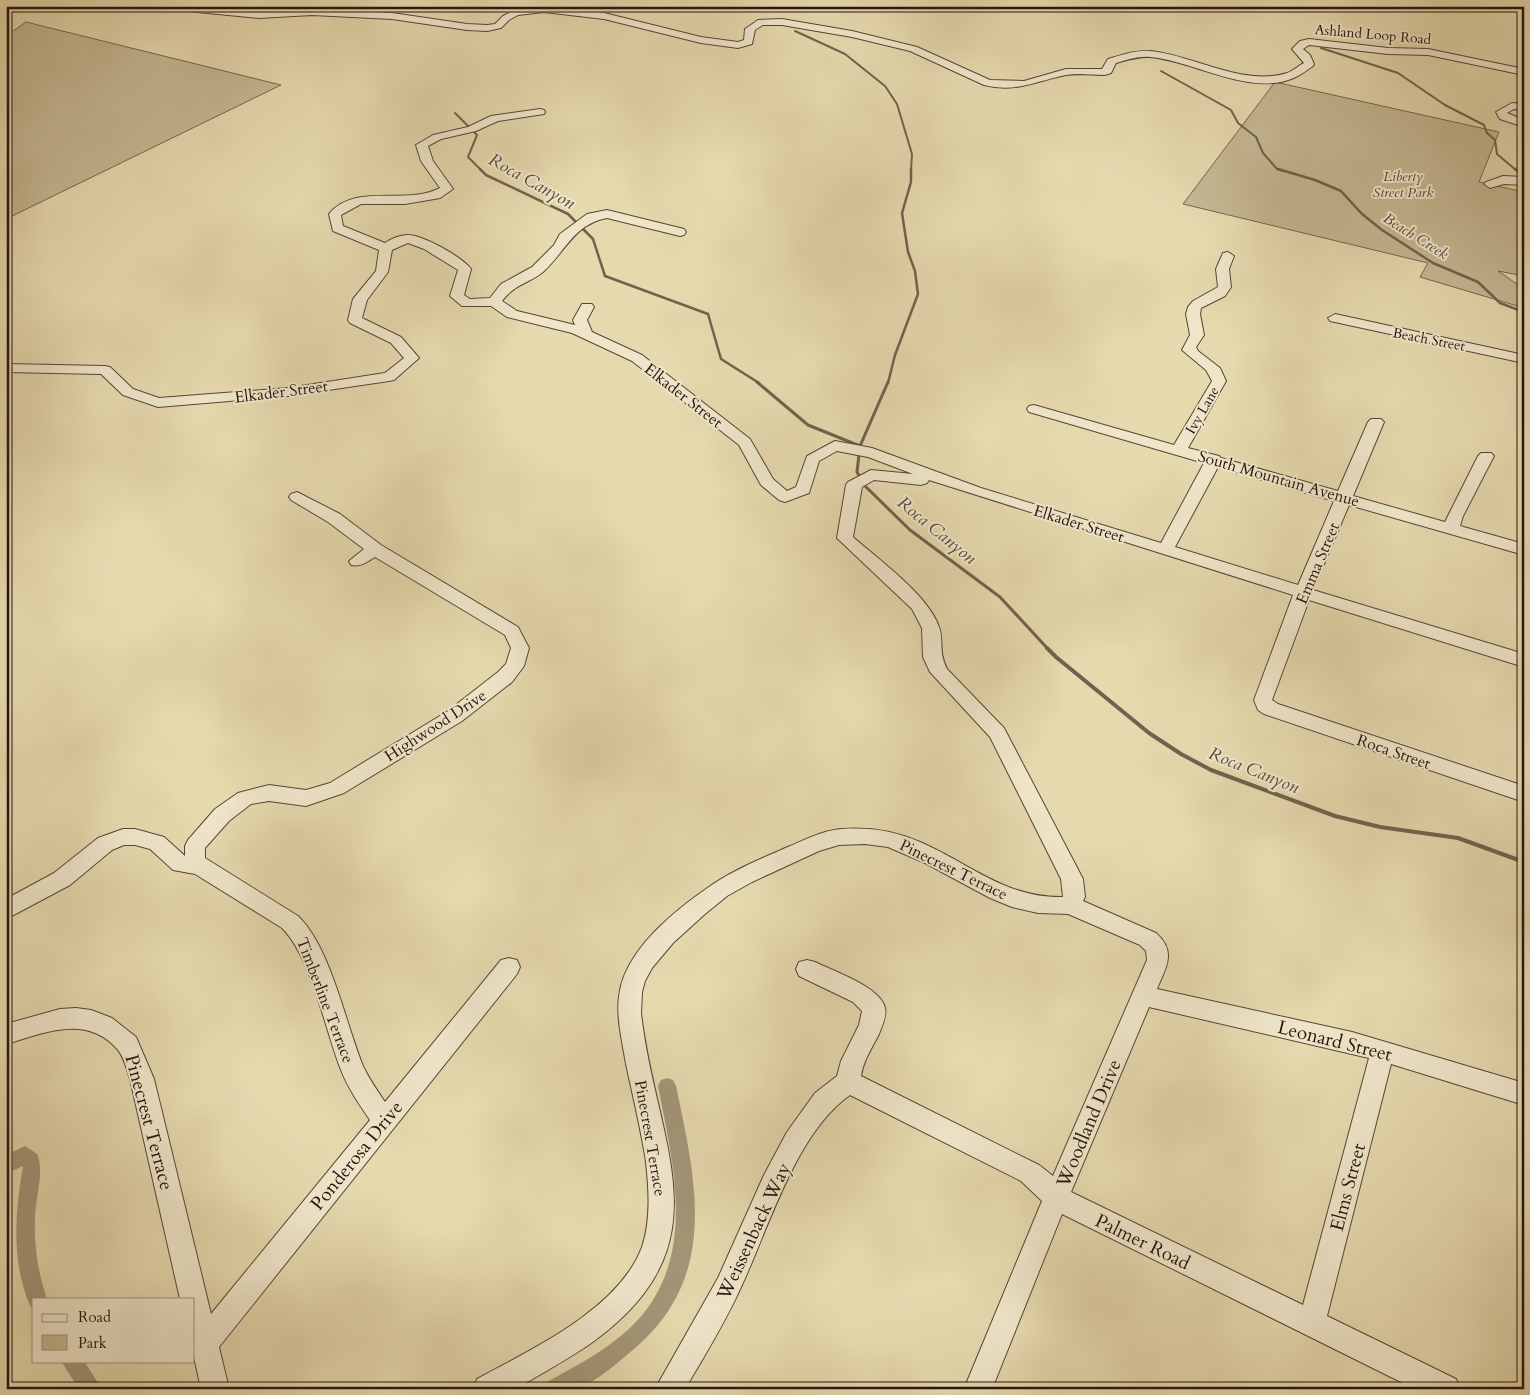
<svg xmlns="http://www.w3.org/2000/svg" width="1530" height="1395" viewBox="0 0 1530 1395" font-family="Cardo,serif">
  <rect width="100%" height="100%" fill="#e6d9ae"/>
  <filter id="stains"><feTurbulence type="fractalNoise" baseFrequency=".004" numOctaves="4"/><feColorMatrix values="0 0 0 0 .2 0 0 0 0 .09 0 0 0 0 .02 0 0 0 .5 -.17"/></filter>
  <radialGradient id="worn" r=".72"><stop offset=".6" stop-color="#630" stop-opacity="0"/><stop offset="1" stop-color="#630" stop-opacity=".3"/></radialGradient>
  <path fill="#c5b893" stroke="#746652" d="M26,22L281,85L6,219V36Z
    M1275,82L1499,132L1479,182L1524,192V276L1498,271L1524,289V308L1420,277L1428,263L1183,204Z"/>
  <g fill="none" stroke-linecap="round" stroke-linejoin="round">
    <path stroke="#71624e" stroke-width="2" d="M795,31L845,54L885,86L897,104L912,154L911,171
      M1321,48L1398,73L1445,105L1484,125L1487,133L1495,140L1497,154L1517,171
      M1161,71L1231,110L1238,123L1256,137L1263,153L1277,169L1283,171
      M455,113L477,135L468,157L482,171"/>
    <path stroke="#71624e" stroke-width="2.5" d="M480,169L486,175L568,214L593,239L605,276L708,314L721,359L759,383
      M1278,169L1315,180L1341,191L1362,214L1382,230L1433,263L1478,282L1500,303L1524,312
      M1515,169L1524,177
      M888,383L895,355L918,294L915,271L908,252L902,213L911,182V169"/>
    <path stroke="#71624e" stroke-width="3" d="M757,382L808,425L860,446L857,472L865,486L910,530L1000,597L1048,649
      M860,446L888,382"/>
    <path stroke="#71624e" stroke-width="4" d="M1047,648L1056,657L1149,733L1181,754L1211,770L1335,816L1380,827L1458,838L1524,862"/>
    <path fill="#a49678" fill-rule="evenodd" d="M667,1078L673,1080L676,1086C697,1186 720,1281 628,1354C615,1365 591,1386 574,1389C565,1390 553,1389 544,1389L547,1382C576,1366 605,1351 630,1328C699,1262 674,1168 658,1086L661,1080Z
      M25,1146L37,1154C45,1171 35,1199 35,1219C34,1247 38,1272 47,1299H34V1308L30,1306C11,1260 15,1214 23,1166L6,1174V1155Z
      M61,1361H84L102,1389H79Z"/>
    <defs>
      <path id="minor" d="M163,6H198L259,12L312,9L392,13L467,24L487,25L495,24L503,16L513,11L545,6L604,13L701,37L738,42L744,40L745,29L758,20L782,19L852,31L917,47L990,80L1024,81L1066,69H1102L1108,59C1122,55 1136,50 1150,51C1193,55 1244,87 1287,73C1293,71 1298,66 1304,63L1292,49L1300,41L1309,39L1388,48L1428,49L1524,69V75L1428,55L1388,54L1309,45L1303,49L1310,55L1314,64L1313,66C1307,70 1302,74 1296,77C1252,98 1195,61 1150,57C1138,56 1127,60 1116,63L1111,73L1105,75C1092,75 1078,73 1066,75C1036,81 1016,93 984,85L910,51L852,37L782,25H763L755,30L752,44L738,48L701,43L604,19L544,12L518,15L509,20L501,28L487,31L467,30L392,19L312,15L259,18L167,9Z
        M1512,103L1524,104V110L1514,109L1507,113L1524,120V127L1500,119L1496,112Z
        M540,109L544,110L545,112L544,114L498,121L476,131L441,139L428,146L433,161L453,189L440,198L405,204H361L341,215L343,226L385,243C391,239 400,235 408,235C423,235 462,257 471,269L464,295L470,299L490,298L501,284L532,267L554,245L560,234L587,214L607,210L684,229L686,232L684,235L680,236L607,218C574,224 565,252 543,272C528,284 516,283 502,301L517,311L575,325L573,320L582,304H592L594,307L587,320L592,332L642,355L750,439L773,479L787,491L796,487L807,456L835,441L872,448L981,488L1161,543L1204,463L1029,412L1027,409L1029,406L1034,405L1174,445L1212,381L1206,370L1182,350L1190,335L1186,314L1188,307L1193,301L1218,287L1216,269L1223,253L1228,252L1234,256L1229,269L1231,287L1225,296L1201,308L1200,314L1204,335L1196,347L1198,351L1220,368L1226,381L1188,448L1219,456L1221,458L1338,491L1368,422L1371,419H1381L1384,422L1353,496L1445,522L1478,456L1481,453H1491L1494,456L1463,516L1460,526L1524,544V555L1349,505L1313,590L1524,654V667L1309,600L1272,700L1278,704L1524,786V802L1264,714L1258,710L1254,700L1293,595L929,480L927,483L921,485L874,480L862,487L853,537C879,560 928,595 939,627C944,640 938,651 947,669L1004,728L1083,879L1085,897L1083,901L1156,933C1177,952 1166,967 1157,989L1352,1032L1524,1083V1105L1391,1064L1327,1316L1456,1379L1460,1389H1415L1062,1214L992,1389H964L1042,1201L1021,1181L850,1095C796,1133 769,1227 742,1285C726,1321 705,1355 685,1389H655L718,1278L764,1175L787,1132L815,1093L837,1076L841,1061L859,1025L862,1011L853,1002L799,976L796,969L799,962L807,960L815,962C833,971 881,987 885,1008C887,1016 882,1026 879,1034C872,1048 863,1061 861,1076L1039,1165L1053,1176L1147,960L1146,951L1140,945L1068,914L1038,913L1012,907L990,898L925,863L888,847L865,844L839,845L819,851L752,882L727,896L705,914L673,943L652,968L645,981L642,992L641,1013C656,1147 730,1244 590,1344C571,1357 551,1368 531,1380C526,1382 520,1387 515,1389C503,1392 486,1389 473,1389L477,1379C532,1349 619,1309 642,1247C651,1220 649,1190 646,1162C641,1129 633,1097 626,1064C622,1040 615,1014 620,990C628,949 673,912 706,889C732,870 761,859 790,846C807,839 824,830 842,829C870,827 895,831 920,842C971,864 1005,898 1063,897L1061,879L990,737L930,672L923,657L922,628L912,609L837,538L846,485L848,482L871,470L913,474L868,457L837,451L819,461L809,493L785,502L779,500L761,485L739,445L632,361L572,333L507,317L491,306H462L450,296L458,270L424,249L408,243L392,250L388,272L367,300L362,318L401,337L419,358L394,380L389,381L288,396L158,407L123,395L101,374L6,372V364L105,366L110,367L133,389L159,398L288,388L385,373L404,358L391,343L350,323L348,320L353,299L376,271L379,250L333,231L329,214C355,182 406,206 440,188L421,161L416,145L433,135L468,127L491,116ZM1218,467L1334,501L1298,585L1175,547ZM1149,1007L1369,1058L1303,1305L1071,1192Z
        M1503,176L1524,177V185L1504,184L1490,188L1484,184L1486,182Z
        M1335,314L1524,355V363L1330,321L1328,318Z
        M297,492L340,514L381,545L518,627L529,648L524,666L512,682L462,721L344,793L306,806L269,801L251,804L229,821L205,848V858L298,916C331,948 345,1022 363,1066C369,1079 377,1090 385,1102L501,960L509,958L517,960L520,967L517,974L219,1347L229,1389H201L194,1357V1299H180L130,1079C127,1070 124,1057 118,1050C87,1013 44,1033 6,1044V1024L60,1009L76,1008L91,1010L112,1018L136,1037L154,1079L211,1314L370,1120C359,1104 348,1088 341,1070C325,1030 312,958 282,928L195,874L173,870L150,849L135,845H124L112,850L70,885L6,919V899L54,873L98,838L123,829H135L164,837L185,856V846L188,840L215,809L238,793L269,785L306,790L330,783L448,711L498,672L506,664L511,648L505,635L375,557C367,562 361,567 351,565L349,561L364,549L328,522L291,500L289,497L291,494Z"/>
    </defs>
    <use href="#minor" stroke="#544638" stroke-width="2"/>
    <use href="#minor" fill="#efe6ca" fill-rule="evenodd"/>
  </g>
  <g text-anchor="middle" stroke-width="4" stroke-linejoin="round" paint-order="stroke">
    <g font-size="14" fill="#241510" stroke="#efe6ca">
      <text transform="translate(1373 34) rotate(5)" y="5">Ashland Loop Road</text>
      <text transform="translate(1429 339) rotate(11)" y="5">Beach Street</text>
      <text transform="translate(1202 410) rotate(-60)" y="5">Ivy Lane</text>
    </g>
    <g font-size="14" font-style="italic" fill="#544637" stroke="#efe6ca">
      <text x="1403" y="181">Liberty<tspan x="1403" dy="16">Street Park</tspan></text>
    </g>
    <g font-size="15" font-style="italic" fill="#57493a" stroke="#efe6ca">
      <text transform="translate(1416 236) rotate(32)" y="5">Beach Creek</text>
    </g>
    <g font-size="16" fill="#241510" stroke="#efe6ca">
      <text transform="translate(281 391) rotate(-7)" y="6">Elkader Street</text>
      <text transform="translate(684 395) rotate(38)" y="6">Elkader Street</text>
      <text transform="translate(1279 478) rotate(16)" y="6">South Mountain Avenue</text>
      <text transform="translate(1079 523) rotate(17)" y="6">Elkader Street</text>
      <text transform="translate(1317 563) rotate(-67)" y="6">Emma Street</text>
      <text transform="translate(435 725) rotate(-33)" y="6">Highwood Drive</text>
      <text transform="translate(1394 751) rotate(19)" y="6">Roca Street</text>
      <text transform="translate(954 869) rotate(26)" y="6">Pinecrest Terrace</text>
      <text transform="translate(326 1000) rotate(69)" y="6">Timberline Terrace</text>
      <text transform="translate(651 1138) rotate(80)" y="6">Pinecrest Terrace</text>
    </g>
    <g font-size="18" font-style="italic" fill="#57493a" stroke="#efe6ca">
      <text transform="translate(532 181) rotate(29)" y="6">Roca Canyon</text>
      <text transform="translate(937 530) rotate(39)" y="6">Roca Canyon</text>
      <text transform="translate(1254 770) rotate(22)" y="6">Roca Canyon</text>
    </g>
    <g font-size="19" fill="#241510" stroke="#efe6ca">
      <text transform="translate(1335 1040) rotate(14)" y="7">Leonard Street</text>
      <text transform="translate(150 1122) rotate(75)" y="7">Pinecrest Terrace</text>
      <text transform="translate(1088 1123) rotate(-67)" y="7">Woodland Drive</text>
      <text transform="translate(356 1155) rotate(-51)" y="7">Ponderosa Drive</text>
      <text transform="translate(1347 1187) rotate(-75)" y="7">Elms Street</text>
      <text transform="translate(753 1231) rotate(-65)" y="7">Weissenback Way</text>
      <text transform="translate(1143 1241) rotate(26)" y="7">Palmer Road</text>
    </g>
  </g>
  <rect width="1530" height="1395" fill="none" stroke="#e6d9ae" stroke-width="25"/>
  <rect x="8" y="8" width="1515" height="1380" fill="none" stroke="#241510" stroke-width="2.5"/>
  <rect x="12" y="12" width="1505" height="1370" fill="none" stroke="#241510"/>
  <rect x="32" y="1298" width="162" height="65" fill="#efe6ca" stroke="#9e9280"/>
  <rect x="42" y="1314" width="25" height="8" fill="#efe6ca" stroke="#9e9280"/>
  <text x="78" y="1322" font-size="15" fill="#241510">Road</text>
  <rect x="42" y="1335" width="25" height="15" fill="#c5b893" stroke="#9e9280"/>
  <text x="78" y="1348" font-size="15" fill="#241510">Park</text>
  <rect width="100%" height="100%" filter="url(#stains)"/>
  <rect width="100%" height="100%" fill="url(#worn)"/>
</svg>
